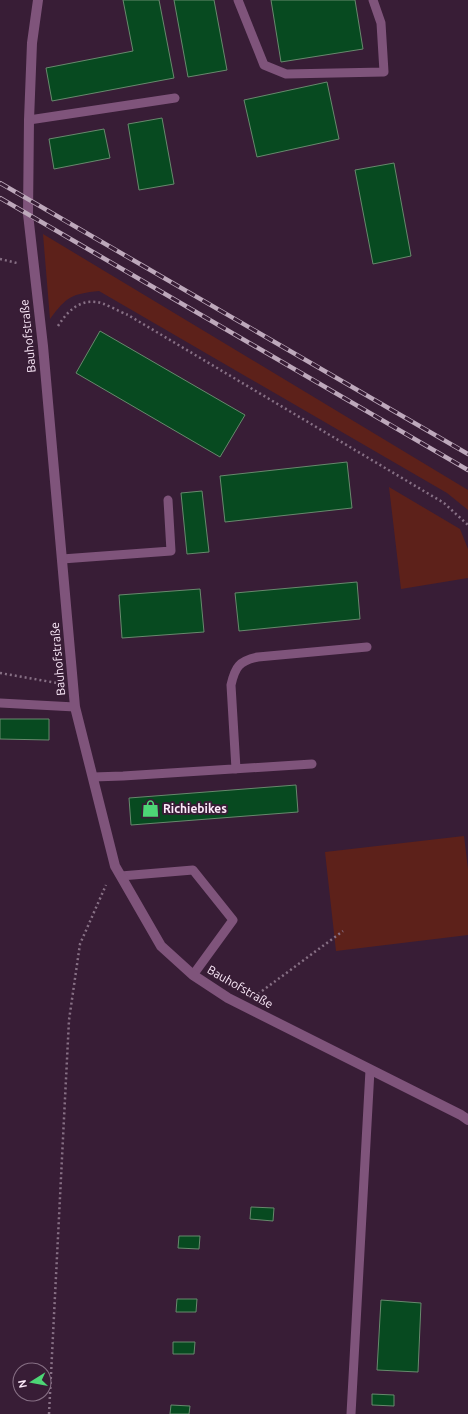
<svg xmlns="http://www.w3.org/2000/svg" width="468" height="1414" viewBox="0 0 468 1414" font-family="Ubuntu,sans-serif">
  <rect width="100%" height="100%" fill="#381d36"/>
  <path fill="#5d211a" d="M43,234L468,490V510L447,493L99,291C72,294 67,296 50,319Z
    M389,487L460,529L468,549V578L401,589Z
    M464,836L468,869V935L336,951L325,852Z"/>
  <path fill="#074a20" stroke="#67896d" d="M123,0H159L174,78L52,101L46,68L133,51Z
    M174,0H214L227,70L188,77Z
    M271,0H355L363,49L281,62Z
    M327,82L339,139L257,157L244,100Z
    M162,118L174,184L139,190L128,124Z
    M104,129L110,158L54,169L49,139Z
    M394,163L411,256L373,264L355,170Z
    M100,331L245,415L220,457L76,373Z
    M347,462L352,508L225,522L220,476Z
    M202,491L209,552L187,554L181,493Z
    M357,582L360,619L239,631L235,593Z
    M200,589L204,632L122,638L119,595Z
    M0,719H49V740L0,739Z
    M296,785L298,812L131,825L129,798Z
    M251,1207L274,1208L273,1221L250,1219Z
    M179,1236H200L199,1249L178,1248Z
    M177,1299H197L196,1312H176Z
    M381,1300L421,1303L418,1372L377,1370Z
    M173,1342H195L194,1354H173Z
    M372,1394L394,1395V1406L372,1405Z
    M171,1405L190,1406L189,1414H170Z"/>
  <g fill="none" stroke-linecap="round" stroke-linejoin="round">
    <path stroke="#877085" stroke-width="2.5" stroke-dasharray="2 3" stroke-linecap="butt" d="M0,259L17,263
      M58,326C67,312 78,300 96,302C103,302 120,312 128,315L444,503L468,525
      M0,673L57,683
      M258,994L343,931
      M49,1414L69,1020L80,944L106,885"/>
    <path stroke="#7f547b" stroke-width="9" d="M238,0L264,65L286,74L384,72L381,23L373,0
      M29,120L175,98
      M62,559L171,551L168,500
      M0,703L75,707
      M236,769L231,685C235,667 239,661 258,657L367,647
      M93,777L123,776L312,764
      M121,876L193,870L233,920L193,975
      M351,1414L370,1070"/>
    <path stroke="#7f547b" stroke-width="10" d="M38,0L32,43L29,120L28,214L43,346L75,707L115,866L161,946L193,975L228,998L461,1115L468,1120"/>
    <defs>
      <path id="rail" d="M0,183L468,454
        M0,198L468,470"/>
    </defs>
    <use href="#rail" stroke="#bda8bb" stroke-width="4.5"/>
    <use href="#rail" stroke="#381d36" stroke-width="3" stroke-dasharray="9" stroke-linecap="butt"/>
  </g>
  <defs>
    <symbol id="shop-bare" viewBox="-9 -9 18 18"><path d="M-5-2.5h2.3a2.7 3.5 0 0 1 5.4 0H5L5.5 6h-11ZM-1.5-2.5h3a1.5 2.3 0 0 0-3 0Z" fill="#4dd676" stroke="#381d36" stroke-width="2.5" paint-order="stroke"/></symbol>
  </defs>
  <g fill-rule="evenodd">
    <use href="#shop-bare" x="138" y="796" width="25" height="25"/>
  </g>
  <g text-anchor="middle" stroke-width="4" stroke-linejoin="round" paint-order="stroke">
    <g font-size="12" fill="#fceafa" stroke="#381d36">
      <text transform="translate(28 336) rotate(-96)" y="4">Bauhofstraße</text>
      <text transform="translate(58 659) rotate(-95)" y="4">Bauhofstraße</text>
      <text transform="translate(240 987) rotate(30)" y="4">Bauhofstraße</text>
    </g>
    <g font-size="12" font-weight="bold" fill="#fceafa" stroke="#381d36" text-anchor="start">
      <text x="163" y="813">Richiebikes</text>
    </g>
  </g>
  <g transform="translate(32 1382) rotate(259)"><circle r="19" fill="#381d36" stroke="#866f84"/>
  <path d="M0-3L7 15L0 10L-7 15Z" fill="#4dd676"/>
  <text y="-6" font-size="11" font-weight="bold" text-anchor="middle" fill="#fceafa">N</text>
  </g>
</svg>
